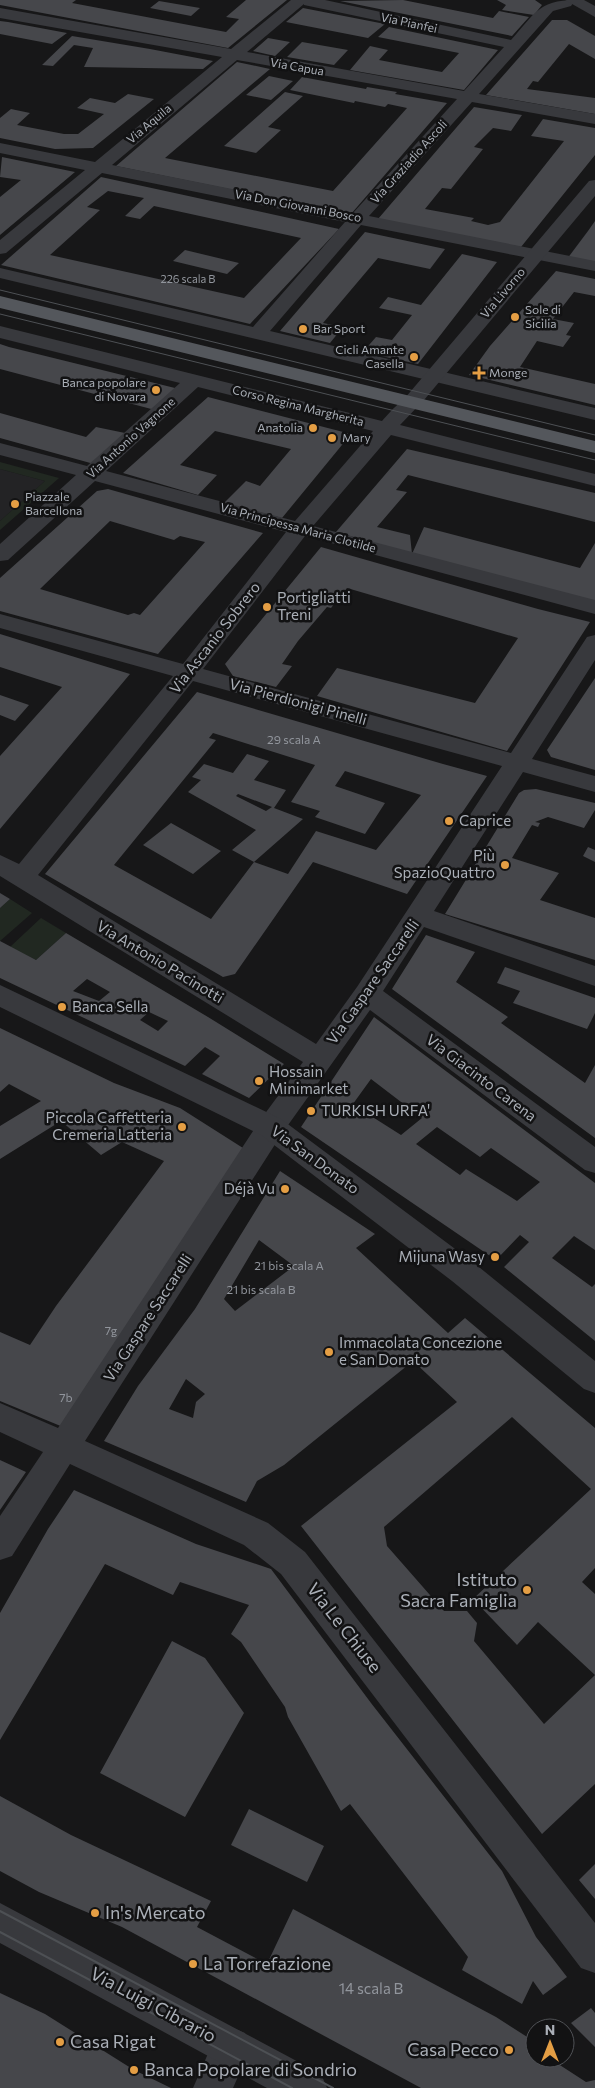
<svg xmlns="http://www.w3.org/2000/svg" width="595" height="2088" viewBox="0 0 595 2088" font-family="Commissioner,sans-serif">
  <rect width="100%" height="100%" fill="#171718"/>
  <path fill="#232325" d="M0,469L45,481L0,521Z"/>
  <path fill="#212821" d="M0,462L59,478L0,530V521L45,481L0,469Z
    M10,899L32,913L0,941V908Z
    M41,918L66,933L36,960L10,947Z"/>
  <path fill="#46474b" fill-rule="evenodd" d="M0,0H76L72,3L226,32L239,19L226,17L246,0H287L228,48L0,5Z
    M403,0L493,18L499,11L529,17L512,36L340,1Z
    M497,0H535L542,5L534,15L502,10L506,5Z
    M159,1L200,8L191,16L150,8Z
    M303,8L385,24L368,38L286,22Z
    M552,20H567L595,36V59L569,44L538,82L533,81L527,89L595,98V114L486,95Z
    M0,21L8,22L67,33L52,44L0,34Z
    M389,27L498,50L464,90L350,70L370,46L388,50L379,60L442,72L459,53L378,37Z
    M72,36L150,49L213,61L203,69L84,67L93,48L74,45L53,66L42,65Z
    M268,38L290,42L275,56L253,51Z
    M302,42L348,50L334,65L287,57Z
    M237,62L270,69L165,158L333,191L407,108L388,104L385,107L355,101L354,103L290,90L302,77L366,89L367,87L397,92L395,94L447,103L351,214L116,166Z
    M269,76L293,81L271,100L246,95Z
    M285,92L303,96L268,127L281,130L256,153L224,146Z
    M128,94L154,99L93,148L55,149L0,138V118L11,109L30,113L17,125L64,134H78L104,114L77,108L90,98L115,103Z
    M474,107L522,115L511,131L493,128L474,147L483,149L451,189L442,188L425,209L474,218L471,221L488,225L500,222L564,141L531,136L543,119L595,128V155L521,247L378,219Z
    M2,157L75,172L0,235V197L21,180L0,177Z
    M101,177L193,197L339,229L250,324L1,265ZM108,191L144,198L125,216L140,219L154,206L301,238L244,298L50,255L100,210L87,207Z
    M595,221V265L567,259L588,231Z
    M365,232L445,249L430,269L378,258L323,323L343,327L330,343L280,331Z
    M185,250L239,263L227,274L173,261Z
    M462,254L497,262L418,364L363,352L376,337L392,340L412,315L379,308L388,297L421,305Z
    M556,271L595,279V296L574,292L553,319L574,323L566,335L571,336L563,347L537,341L520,367L595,384V405L469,375L490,346Z
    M0,344L9,347L179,389L155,410L0,369Z
    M208,397L351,434L282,518L224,503L246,481L260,486L291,449L215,431L180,465L217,475L198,495L123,473Z
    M0,413L86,437L96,427L125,433L94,464L0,438Z
    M407,449L595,493V522L408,475L396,490L407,492L377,527L410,535L412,554L336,532Z
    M108,489L263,533L158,654L0,611V578L97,491ZM110,521L174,540L180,536L205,542L140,615L134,613L128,615L40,589Z
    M424,527L580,568L595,543V602L412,554Z
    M321,547L538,609L590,622L507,751L317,696L337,668L475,703L518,638L347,588L331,608L327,607L298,641L282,664L292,666L276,687L233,676L225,664Z
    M0,634L130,674L0,829V756L62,687L0,667Z
    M595,678V770L551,757L547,750Z
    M197,692L443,764L487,776L407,894L313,862L235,974L223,977L45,874ZM213,733L315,765L291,802L320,811L315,817L365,834L385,803L335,786L345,771L421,795L376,850L316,831L288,874L254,862L303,819L274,808L286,790L254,780L269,761L247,754L233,773L204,764L192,777L201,780L188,792L256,830L232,850L254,862L211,919L114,865L216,740L209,738ZM238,794L272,807L266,811L236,796Z
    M0,695L29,705L15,721L0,715Z
    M536,789L595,803V810L584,828L548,817L535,822L540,823L538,827L532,825L512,858L559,873L540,900L595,918V960L445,914L519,793L524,790Z
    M171,823L221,851L193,874L143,845Z
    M588,847L595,850V862L583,856Z
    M0,893L10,899L0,908Z
    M66,933L208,1017L284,1064L249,1098L202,1074L220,1056L205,1047L185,1066L0,978V941L36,960ZM87,979L110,992L99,1001L73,991ZM149,1012L168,1021L158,1031L140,1020Z
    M426,935L475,952L456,982L508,1017L501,1023L585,1083L595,1065V1138L392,989Z
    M505,967L595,998V1013L587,1029L513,1003L520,991L497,983Z
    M374,1017L595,1183V1250L574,1236L552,1258L592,1287L595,1284V1341L504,1267L529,1242L520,1235L496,1260L301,1127ZM371,1079L422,1118L401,1135L371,1116L350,1108ZM437,1127L480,1157L491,1148L540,1182L517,1201L466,1169L460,1175L416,1144Z
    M0,1028L114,1083L180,1108L243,1148L63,1427L0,1401V1332L30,1345L56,1306L164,1161L122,1142L101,1155L61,1121L0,1159V1126L41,1101L9,1084L0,1092Z
    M280,1171L375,1234L356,1248L448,1333L465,1318L595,1428V1568L582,1582L595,1594V1784L542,1834L301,1526L457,1402L413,1361L284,1465L257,1481L246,1502L104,1441L138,1386L195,1309ZM259,1240L294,1266L235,1311L224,1299ZM186,1379L205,1394L196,1402L193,1418L169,1409ZM512,1417L591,1489L473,1599L517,1645L538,1622L595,1675L544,1724L474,1641L477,1623L467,1611H444L387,1546L384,1527Z
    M0,1460L26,1472L0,1510Z
    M74,1490L196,1544L271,1569L371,1703L502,1871L536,1937L567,1977L543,1995L533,1981L522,2004L462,1970L468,1957L350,1804L341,1811L288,1717L285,1707L241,1642L231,1634L249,1605L180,1582L173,1595L105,1564L0,1740V1613L48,1529Z
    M172,1641L205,1658L244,1713L185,1817L100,1773Z
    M0,1796L71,1835L211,1901L197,1927L267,1964L293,1909L496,2017L535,2042V2058H549L586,2082L595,2080V2088H421L122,1927L39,1892L0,1871Z
    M249,1809L324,1846L307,1882L231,1845Z
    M595,1864V1899L579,1880Z
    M0,1993L45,2014L134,2070L171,2088H0Z
    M591,2008L595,2013V2047L571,2023Z"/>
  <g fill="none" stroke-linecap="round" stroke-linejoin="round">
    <path fill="#38393d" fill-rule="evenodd" d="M291,0H325L511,40C534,15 538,0 575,0L571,6L553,11L479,94L595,114V124L472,102L369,216L595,261V271L361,225L270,331L595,408V420L0,278V268L253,327L345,222L102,173L6,253L0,254V240L85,170L0,153V143L95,162L222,57L0,18V8L231,49ZM304,4V5L504,47L464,91L247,52ZM237,60L457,99L353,213L112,165Z
      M0,326L382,421C393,410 403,394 419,398L422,402L400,425L595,474V486L391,435L313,526L595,600V614L305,536L203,669L511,753L587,637L595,635V660L532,759L595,776V792L523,772L434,911L595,966V986L424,927L383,991L595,1147V1173L585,1170L370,1010L281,1135L85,1441L268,1523L305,1552L595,1923V1973L581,1968L281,1574L244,1545L70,1464L12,1556L0,1560V1516L43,1452L0,1432V1403L58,1428L261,1119L303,1062L0,876V855L19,864L173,676L0,628V614L183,664L286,532L95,481L8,560L0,561V544L76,475L0,455V443L87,466L180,383L0,338ZM198,387L373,431L295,521L106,471ZM193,681L502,766L357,987L316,1044L38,875Z
      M231,2027L245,2033L251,2047L233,2088H193L217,2033Z"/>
    <path fill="#38393d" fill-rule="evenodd" d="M565,0H584L595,6V17Z
      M595,180V196L419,406H405L402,402L405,398L589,181Z
      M0,985L281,1119L474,1263L595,1361V1393L584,1389L452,1281L261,1135L0,1007Z
      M0,1903L321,2074L327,2088H267L0,1943Z"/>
    <path fill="#54575c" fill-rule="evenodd" d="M0,296L595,441V453L0,308Z"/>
    <path stroke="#4d5054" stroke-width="1" d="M0,290L595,435
      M0,314L595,460"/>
    <path stroke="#4d5054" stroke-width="2" d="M0,1911L333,2088
      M0,1932L292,2088"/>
  </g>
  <g fill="#e49e44" stroke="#121213" stroke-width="2">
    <circle cx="515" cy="317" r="5"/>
    <circle cx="303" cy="329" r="5"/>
    <circle cx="414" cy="357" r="5"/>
    <path d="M476.5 365.5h5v5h5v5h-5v5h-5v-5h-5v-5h5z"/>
    <circle cx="156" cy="390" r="5"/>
    <circle cx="313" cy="428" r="5"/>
    <circle cx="332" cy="438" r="5"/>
    <circle cx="15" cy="504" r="5"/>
    <circle cx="267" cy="607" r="5"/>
    <circle cx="449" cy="821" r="5"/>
    <circle cx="505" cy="865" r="5"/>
    <circle cx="62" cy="1007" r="5"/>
    <circle cx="259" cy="1081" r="5"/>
    <circle cx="311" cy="1111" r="5"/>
    <circle cx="182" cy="1127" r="5"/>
    <circle cx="285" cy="1189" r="5"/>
    <circle cx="495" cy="1257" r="5"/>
    <circle cx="329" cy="1352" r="5"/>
    <circle cx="527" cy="1590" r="5"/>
    <circle cx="95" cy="1913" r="5"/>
    <circle cx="193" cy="1964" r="5"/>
    <circle cx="60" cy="2042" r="5"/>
    <circle cx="509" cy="2050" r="5"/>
    <circle cx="134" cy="2070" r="5"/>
  </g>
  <g text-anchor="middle" stroke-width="5" stroke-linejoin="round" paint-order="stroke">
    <g font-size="11" fill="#91959c">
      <text x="188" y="283">226 scala B</text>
    </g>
    <g font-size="12" fill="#aaafb7" stroke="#121213">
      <text transform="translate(409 23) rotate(12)" y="4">Via Pianfei</text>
      <text transform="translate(297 67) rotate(10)" y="4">Via Capua</text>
      <text transform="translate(149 124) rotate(-40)" y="4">Via Aquila</text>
      <text transform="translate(409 162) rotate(-48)" y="4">Via Graziadio Ascoli</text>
      <text transform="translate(298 206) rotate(11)" y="4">Via Don Giovanni Bosco</text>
      <text transform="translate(503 293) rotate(-50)" y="4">Via Livorno</text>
      <text transform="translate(298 406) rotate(14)" y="4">Corso Regina Margherita</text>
      <text transform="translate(131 438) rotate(-42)" y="4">Via Antonio Vagnone</text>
      <text transform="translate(298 528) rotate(15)" y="4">Via Principessa Maria Clotilde</text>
    </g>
    <g font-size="12" fill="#aaafb7" stroke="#121213" text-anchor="start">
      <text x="525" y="314">Sole di<tspan x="525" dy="14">Sicilia</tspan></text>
      <text x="313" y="333">Bar Sport</text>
      <text x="404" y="354" text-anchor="end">Cicli Amante<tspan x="404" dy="14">Casella</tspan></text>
      <text x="489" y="377">Monge</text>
      <text x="146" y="387" text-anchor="end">Banca popolare<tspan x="146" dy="14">di Novara</tspan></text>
      <text x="303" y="432" text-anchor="end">Anatolia</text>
      <text x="342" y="442">Mary</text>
      <text x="25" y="501">Piazzale<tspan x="25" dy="14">Barcellona</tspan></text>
    </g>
    <g font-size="12" fill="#91959c">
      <text x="294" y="744">29 scala A</text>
      <text x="289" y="1270">21 bis scala A</text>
      <text x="261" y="1294">21 bis scala B</text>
      <text x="111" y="1335">7g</text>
      <text x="66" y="1402">7b</text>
    </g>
    <g font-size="15" fill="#aaafb7" stroke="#121213" text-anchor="start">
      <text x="277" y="603">Portigliatti<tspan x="277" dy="17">Treni</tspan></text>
      <text x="459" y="826">Caprice</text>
      <text x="495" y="861" text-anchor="end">Più<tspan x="495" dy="17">SpazioQuattro</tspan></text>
      <text x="72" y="1012">Banca Sella</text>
      <text x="269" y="1077">Hossain<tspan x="269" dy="17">Minimarket</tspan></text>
      <text x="321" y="1116">TURKISH URFA'</text>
      <text x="172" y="1123" text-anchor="end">Piccola Caffetteria<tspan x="172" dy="17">Cremeria Latteria</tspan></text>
      <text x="275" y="1194" text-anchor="end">Déjà Vu</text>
      <text x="485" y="1262" text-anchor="end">Mijuna Wasy</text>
      <text x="339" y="1348">Immacolata Concezione<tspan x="339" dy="17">e San Donato</tspan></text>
    </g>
    <g font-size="15" fill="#aaafb7" stroke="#121213">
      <text transform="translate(215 638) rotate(-52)" y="5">Via Ascanio Sobrero</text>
      <text transform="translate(298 702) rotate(15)" y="5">Via Pierdionigi Pinelli</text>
      <text transform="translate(160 962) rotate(31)" y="5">Via Antonio Pacinotti</text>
      <text transform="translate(373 982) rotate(-55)" y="5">Via Gaspare Saccarelli</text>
      <text transform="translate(481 1078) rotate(37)" y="5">Via Giacinto Carena</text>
      <text transform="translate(315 1160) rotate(36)" y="5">Via San Donato</text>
      <text transform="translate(148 1318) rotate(-57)" y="5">Via Gaspare Saccarelli</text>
    </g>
    <g font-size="15" fill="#91959c">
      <text x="371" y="1994">14 scala B</text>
    </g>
    <g font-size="18" fill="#aaafb7" stroke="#121213" text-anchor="start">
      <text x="517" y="1586" text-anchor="end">Istituto<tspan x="517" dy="21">Sacra Famiglia</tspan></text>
      <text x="105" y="1919">In's Mercato</text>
      <text x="203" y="1970">La Torrefazione</text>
      <text x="70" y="2048">Casa Rigat</text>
      <text x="499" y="2056" text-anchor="end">Casa Pecco</text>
      <text x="144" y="2076">Banca Popolare di Sondrio</text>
    </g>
    <g font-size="18" fill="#aaafb7" stroke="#121213">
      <text transform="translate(344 1628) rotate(52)" y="6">Via Le Chiuse</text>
      <text transform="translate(153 2005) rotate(28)" y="6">Via Luigi Cibrario</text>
    </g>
  </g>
  <g transform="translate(550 2043)"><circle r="24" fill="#121213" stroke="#4f5155"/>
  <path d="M0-4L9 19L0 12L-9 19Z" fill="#e49e44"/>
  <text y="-8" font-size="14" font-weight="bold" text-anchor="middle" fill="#aaafb7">N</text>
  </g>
</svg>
